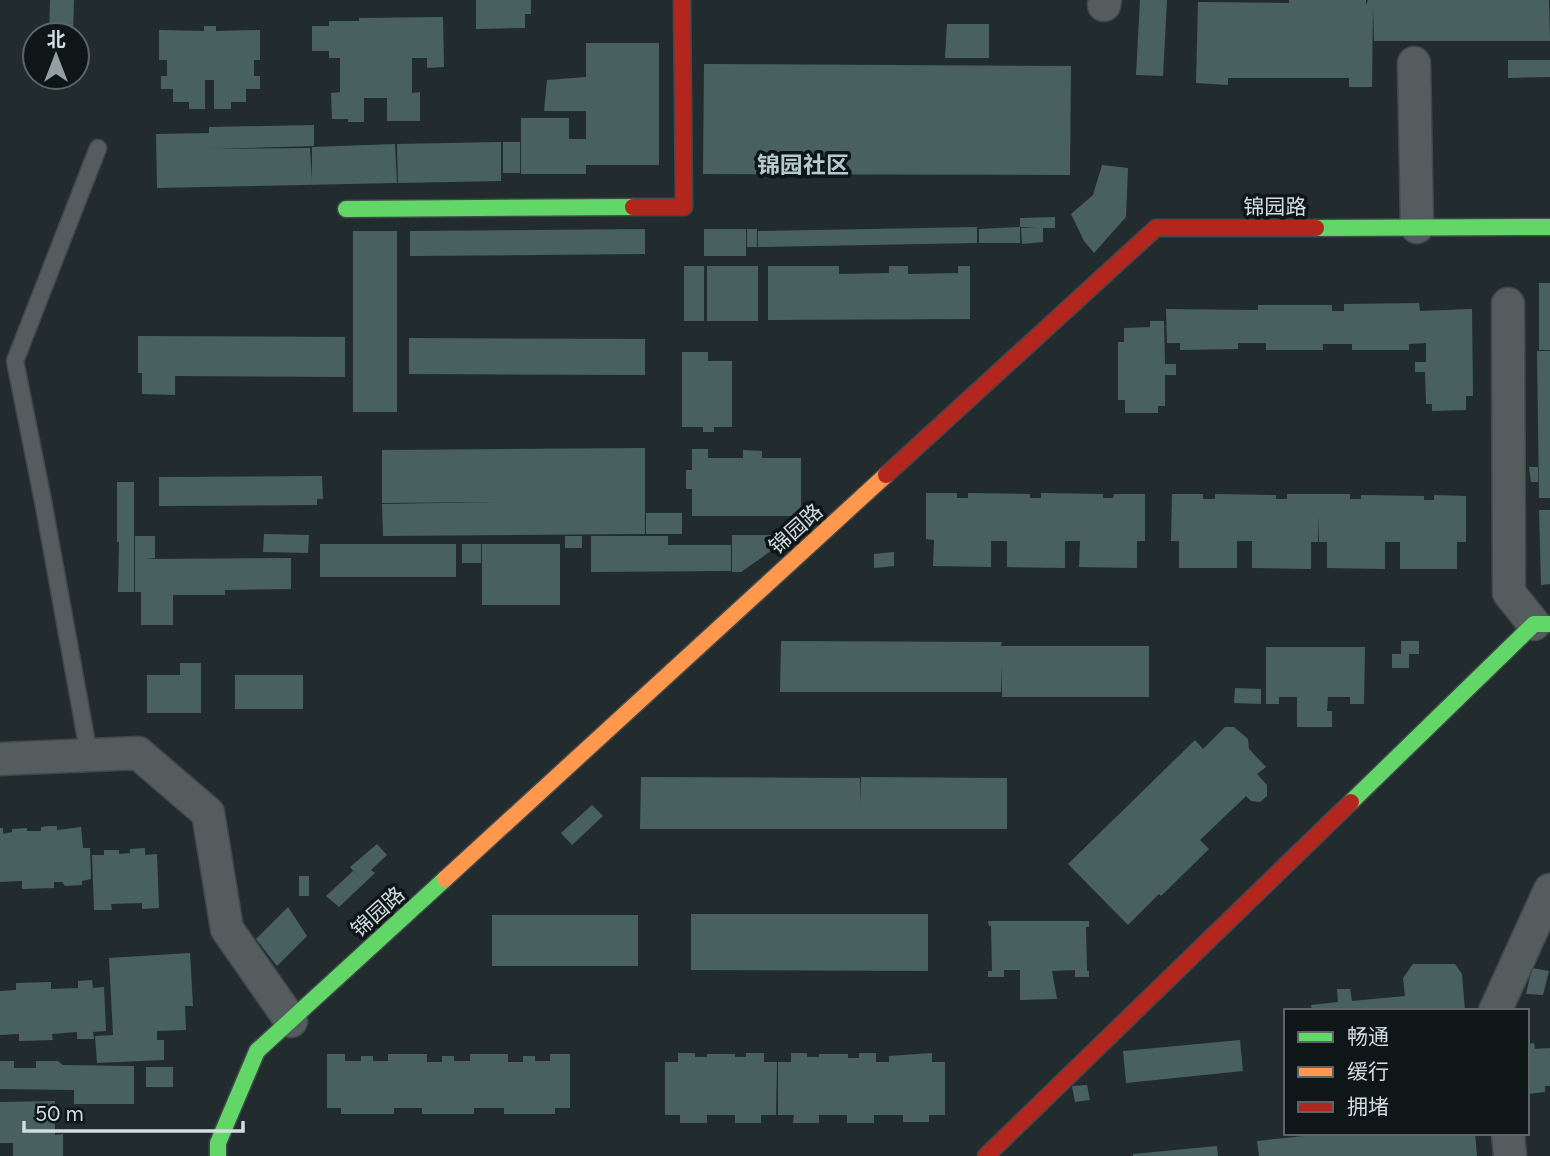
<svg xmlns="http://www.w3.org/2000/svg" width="1550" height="1156" viewBox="0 0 1550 1156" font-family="Figtree,'Noto Sans SC',sans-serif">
  <rect width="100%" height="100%" fill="#222c2f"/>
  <path fill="#486160" d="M50,0H74L73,35H49Z
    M476,0H531V14H525V28L476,29Z
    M1140,0H1167L1163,76L1136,75Z
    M1289,0H1366V5L1368,0H1549L1550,41H1374L1373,5L1372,87H1349V78H1228V85L1196,83L1198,2L1289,3Z
    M443,17L444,67L427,68V58H412V93L420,92V121H387V98H364V122H348V119H332L331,93L340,92V58H329V51H312V26H329V21H359V18Z
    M947,24H989V58H945Z
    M204,26H216V31L260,30V60H254V76H260V89H246V102H231V109H214V80H205V109H189V102H173V89H161V76H167V60H159V30L204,31Z
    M586,43H659V165H586V174H521V118H569V139H586V111H544L547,80L586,77Z
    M1508,60H1550V77L1508,78Z
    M704,64L1071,66L1070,175L703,174Z
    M314,125V146L209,149L310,148L312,181V147L395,144L397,183L157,188L156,134L209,133V127Z
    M501,142V181L398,183L397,144Z
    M503,142H520V173H503Z
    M1102,165L1128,168L1126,217L1094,253L1084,241L1071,214L1093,195Z
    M1055,217V228H1043V242L1022,244L1021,228H1037L1020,227V218Z
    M977,227V243L758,247V231Z
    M1020,227V243H979V229Z
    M645,229V254L410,256V231Z
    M704,229H746V256H704Z
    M747,229H757V247H747Z
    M353,231H397V412H353Z
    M684,266H704V321H684Z
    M707,266H758V321H707Z
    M768,266H839V274L889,273V266H908V274L958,273V266H970V319L768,320Z
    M1539,283H1550V350H1539Z
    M1419,303L1420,311L1472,309L1473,396H1466V410L1432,411V404H1426L1425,372H1415V362H1426V343L1409,344V350H1352V344H1323V350H1266V343H1238V349L1180,350V343H1167L1166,309L1258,310V305H1332V311H1344V304Z
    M1150,321H1164L1165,364H1176V375H1165V406H1158V413H1125V400H1118V342H1124V328L1150,327Z
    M138,336L345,337V377L175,376V395L142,394V373H138Z
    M409,338L645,339V375L409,374Z
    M1537,351H1550V498H1539Z
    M682,352H708V361H732V427H714V432H703V427H682Z
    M645,448V534L383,536L382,504L497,502L382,503V450Z
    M692,449H708V458H743V450L762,451V458H801V516H692V489H686V470H692Z
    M1529,467H1538V482H1531Z
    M322,476L323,499H317V505L159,506V477Z
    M117,482H134V592H118L119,542H117Z
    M926,493H957V498H968V493L1030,494V498H1041V493L1103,494V498H1113L1114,494H1145V541H1137V568L1079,567L1080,541H1065V568L1007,567V541H991V567L933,566L934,540L926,539Z
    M1172,494H1203V499H1215V494L1276,495V499H1287V494H1350V499H1361V495L1424,496V500H1434V495L1466,496V542H1457V569H1400V542H1385V569L1327,568V542H1319L1318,516V542H1311V569L1252,568V541H1237V568H1179V541H1171Z
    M1539,510H1550V584L1541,585Z
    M646,513H682V534H646Z
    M264,534L309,535L308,553L263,552Z
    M732,535H794L741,572H732Z
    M135,536H155V558L146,559L291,558V589L225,590V595H173V625H141V592H135Z
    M565,536H582V548H565Z
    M591,536H668V545H731V571L591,572Z
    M320,544H456V577H320Z
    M462,544H481V563H462Z
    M482,544H560V605H482Z
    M894,552V566L874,568V554Z
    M781,641L1002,642L1001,646H1149V697H1002V665L1001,692H780Z
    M1401,641H1419V654H1409V668H1392V654H1401Z
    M1266,647H1365L1364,704H1350V697H1328L1327,711H1332V727H1297V697H1279V704H1266Z
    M180,663H201V713H147V675H180Z
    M235,675H303V709H235Z
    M1235,688L1261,689V704L1234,703Z
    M1225,727H1234L1248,739L1249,749L1266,767L1257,774L1267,785V796L1260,802L1251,801L1246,796L1241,801L1200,840L1209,849L1161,896L1159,894L1128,925L1068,864L1195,740L1203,749Z
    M641,777L860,778L861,804V777L1007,778V829H640Z
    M592,805L603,816L572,845L561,833Z
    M49,826H57V830L81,827L83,848H90L91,879L82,881V885L65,886L62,882H54V888L22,889V881L0,882V828H3V834L12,832V829L27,828V831H41V827Z
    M377,844L387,855L371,870L375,873L339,907L326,896L353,871L361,880L350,867Z
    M145,848V855L157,854L159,908L142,909V903L111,904L112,910H94L92,855H104V850H119V854L130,853V849Z
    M299,876H309V896H299Z
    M288,907L307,936L277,966L256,939Z
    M691,914H928V971L691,970Z
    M492,915H638V966H492Z
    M988,921H1089V927H1086L1087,971H1089V977H1075V970L1052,971L1057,999L1020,1000V970H1004V977H988V971H992L991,926H989Z
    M190,953L193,1006H185L186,1030L157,1031V1040H164V1060L97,1063L95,1036L113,1035L109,958Z
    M1413,964H1455L1462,974L1465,1011H1312L1311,1005L1338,1002L1337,989H1350L1352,1001L1405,996L1403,978Z
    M1532,968L1549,971L1543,995L1526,994Z
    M92,980L93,988L104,987L106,1031L93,1032L94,1039H77V1032L52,1034L53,1040L19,1041V1034L0,1035V991L16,990V983L51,982V989L78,988V981Z
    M1240,1040L1243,1071L1126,1083L1123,1051Z
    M1534,1043L1535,1049L1550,1048V1086H1545V1092L1528,1094L1527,1044Z
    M678,1053H695V1057H707V1054H735V1057H746V1053H764V1062H777L776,1115H761V1123H735V1115H707V1123H680V1115H665V1062H678Z
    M791,1053H807V1057H819V1054H848V1058H859V1053H876V1062H889V1056L932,1053V1062H945V1115H929V1122H903V1115H874V1123H847V1115H819V1123H793L794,1115H778V1062H791Z
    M327,1054H345V1061H361V1056H373V1061H388V1054H427V1062H442V1056H454V1061H470V1054H508V1062H523V1056H535V1061H550V1054H570V1108H555V1114H504V1108H474V1114H422V1108H394V1114H341V1108H327Z
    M0,1061H14V1068H36V1061H58L63,1065L134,1066V1104H74V1090L0,1089Z
    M146,1067H173V1087H146Z
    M1087,1085L1090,1100L1075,1102L1072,1086Z
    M55,1101V1135L63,1134V1156H13V1143H0V1102Z
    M1332,1133H1475L1477,1156H1259L1257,1141Z
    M1217,1146L1218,1156H1133V1154Z"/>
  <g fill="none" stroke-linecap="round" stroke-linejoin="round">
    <defs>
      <path id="lane" d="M89,755L43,501L15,361L98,148"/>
      <path id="street" d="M1104,5L1105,0
        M1414,63L1417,227
        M1508,304L1509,593L1534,624
        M0,759L138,753L208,813L227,929L291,1021
        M1495,1011L1550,890
        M1508,1133L1510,1156"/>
      <path id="fast" d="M346,209L633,207
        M1316,228L1550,227
        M1351,802L1534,624H1550
        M218,1156V1143L257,1051L445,879"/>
      <path id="slow" d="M445,879L886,475"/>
      <path id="jam" d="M633,207H684L682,0
        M886,475L1156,228H1316
        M986,1156L1351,802"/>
    </defs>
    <use href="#lane" stroke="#3f484b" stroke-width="19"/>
    <use href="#street" stroke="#3f484b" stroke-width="35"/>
    <use href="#fast" stroke="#3f484b" stroke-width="19"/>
    <use href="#slow" stroke="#3f484b" stroke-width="19"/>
    <use href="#jam" stroke="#3f484b" stroke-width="19"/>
    <use href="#lane" stroke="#545c5d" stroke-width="16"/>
    <use href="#street" stroke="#545c5d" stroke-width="32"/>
    <use href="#fast" stroke="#63d668" stroke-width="16"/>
    <use href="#slow" stroke="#ff974d" stroke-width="16"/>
    <use href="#jam" stroke="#b3261e" stroke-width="16"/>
  </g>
  <g text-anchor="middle" stroke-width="7" stroke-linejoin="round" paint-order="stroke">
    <g font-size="21" fill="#d2dde0" stroke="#0e1618">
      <text x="1275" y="214">锦园路</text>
      <text transform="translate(796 529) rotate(-42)" y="7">锦园路</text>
      <text transform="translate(378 912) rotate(-42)" y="7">锦园路</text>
    </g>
    <g font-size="23" font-weight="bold" fill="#b4cacf" stroke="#0e1618">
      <text x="803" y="173">锦园社区</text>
    </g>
  </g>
  <rect x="1284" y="1009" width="245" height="126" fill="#0e1618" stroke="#5c6668" stroke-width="2"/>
  <rect x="1298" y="1032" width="35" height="10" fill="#63d668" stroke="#5c6668" stroke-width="2"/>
  <text x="1347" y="1044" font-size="21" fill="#d2dde0">畅通</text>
  <rect x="1298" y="1067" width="35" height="10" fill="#ff974d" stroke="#5c6668" stroke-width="2"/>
  <text x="1347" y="1079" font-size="21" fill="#d2dde0">缓行</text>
  <rect x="1298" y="1102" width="35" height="10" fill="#b3261e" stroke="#5c6668" stroke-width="2"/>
  <text x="1347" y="1114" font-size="21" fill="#d2dde0">拥堵</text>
  <g transform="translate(56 56)"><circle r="33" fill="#0e1618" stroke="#5c6668" stroke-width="2"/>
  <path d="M0-5L12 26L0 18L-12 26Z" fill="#949fa2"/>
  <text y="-10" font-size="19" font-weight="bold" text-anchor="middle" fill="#d2dde0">北</text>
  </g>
  <path d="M24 1121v10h219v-10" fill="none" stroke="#d2dde0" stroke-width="3.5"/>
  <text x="35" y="1121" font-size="21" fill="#d2dde0" stroke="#0e1618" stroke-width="5" paint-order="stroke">50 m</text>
</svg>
